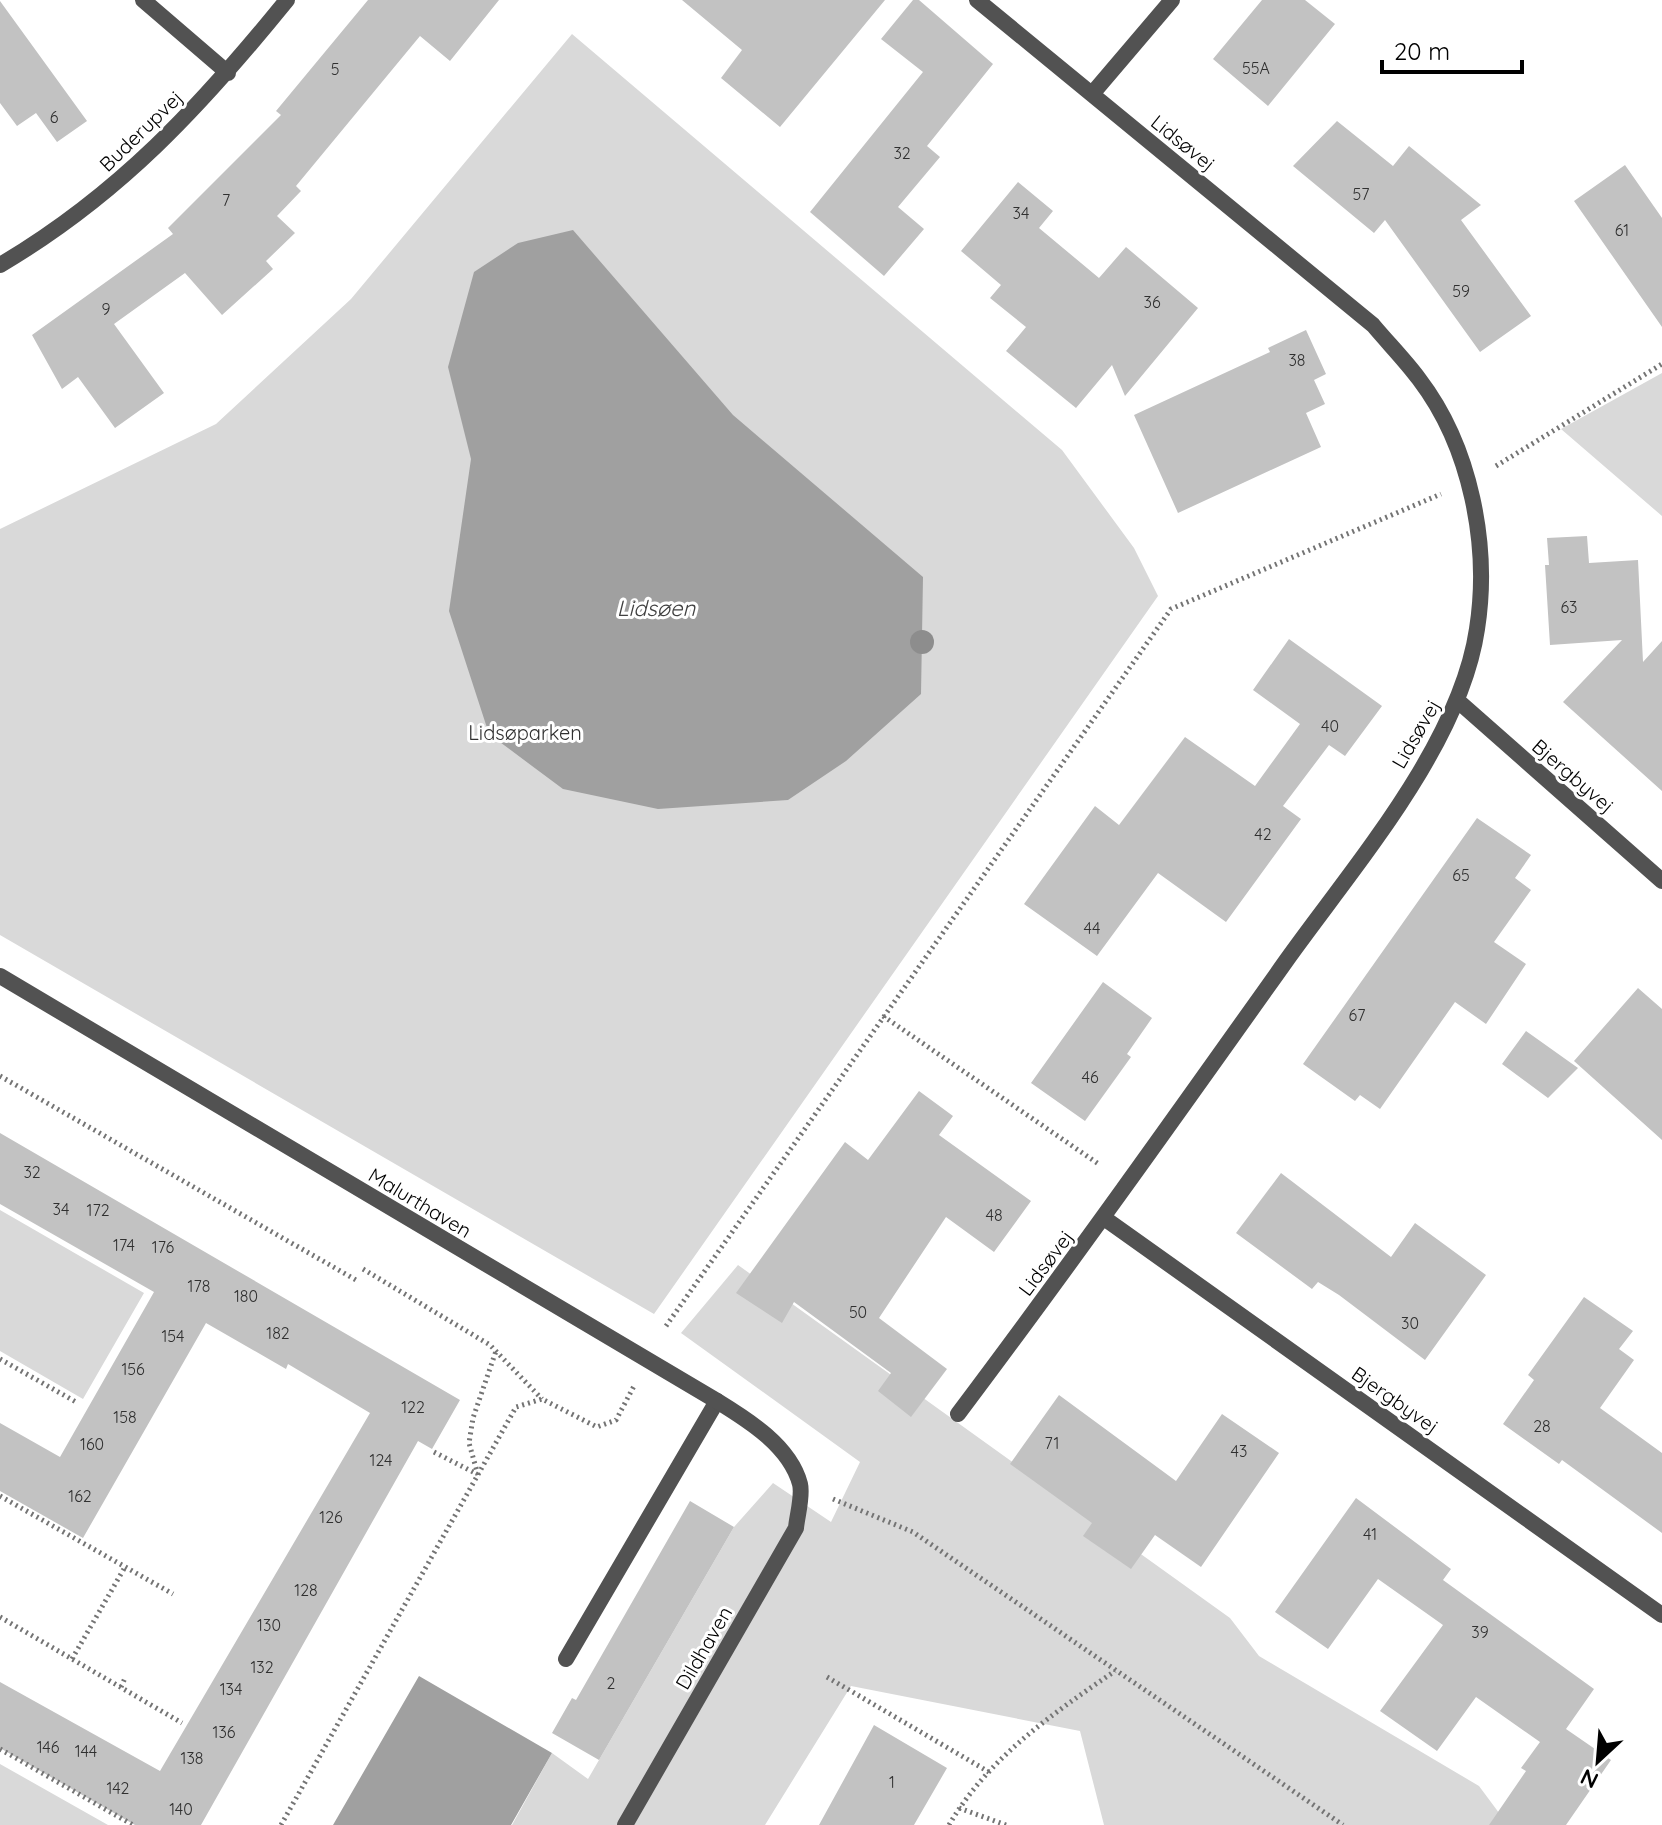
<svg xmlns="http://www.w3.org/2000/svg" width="1662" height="1825" viewBox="0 0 1662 1825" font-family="Quicksand,sans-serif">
  <rect width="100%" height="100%" fill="#fff"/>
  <path fill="#d9d9d9" d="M572,34L1062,450L1134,548L1158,596L654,1314L0,935V529L216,424L351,299Z
    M1662,373V516L1561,429Z
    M0,1210L144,1293L83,1399L0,1351Z
    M738,1265L1230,1618L1259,1656L1479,1786L1508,1825H1104L1080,1731L851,1686L765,1825H512L552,1753L588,1779L734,1527L773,1483L831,1522L860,1462L681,1333Z
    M0,1764L108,1825H0Z"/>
  <path fill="#a0a0a0" d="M573,230L733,415L923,577L921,694L846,761L788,800L658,809L563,789L489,734L449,611L471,459L448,367L474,272L518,243Z
    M419,1676L552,1753L511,1825H333Z"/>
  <path fill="#c2c2c2" d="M368,0H499L450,61L420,36L296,186L301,191L277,216L295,233L266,261L273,269L222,315L185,273L114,324L164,393L115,428L78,377L62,389L32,335L173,234L168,228L281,115L276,111Z
    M682,0H885L780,127L721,78L742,50Z
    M913,0H919L993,64L927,146L940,157L898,207L924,229L884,276L810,212L923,72L881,39Z
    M1262,0H1305L1335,24L1268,106L1213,59Z
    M0,1L87,121L57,142L36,113L17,126L0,103Z
    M1337,121L1393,166L1409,146L1481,205L1461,220L1531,316L1480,352L1385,220L1374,233L1293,166Z
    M1625,165L1662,218V327L1574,201Z
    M1018,182L1053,211L1039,228L1099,278L1126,247L1198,308L1125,396L1112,365L1076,408L1006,351L1026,327L990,298L1001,285L961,251Z
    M1306,330L1326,374L1314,380L1325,404L1306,413L1321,447L1178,513L1134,415L1270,352L1268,348Z
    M1587,536L1589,563L1638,560L1643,662L1662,641V791L1563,702L1622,640L1550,645L1545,565H1549L1547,538Z
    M1289,639L1382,706L1345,756L1329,745L1283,806L1301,819L1226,922L1158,873L1097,956L1024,904L1095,806L1119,825L1185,737L1255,786L1300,724L1253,690Z
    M1477,818L1531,855L1515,878L1531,890L1494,942L1526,964L1486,1024L1455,1002L1380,1109L1360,1095L1355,1101L1303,1064Z
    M1103,982L1152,1018L1127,1054L1131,1057L1085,1121L1031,1083Z
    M1638,988L1662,1009V1140L1574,1061Z
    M1526,1031L1578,1068L1548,1098L1502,1064Z
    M919,1091L953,1116L939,1135L1031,1201L994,1252L946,1217L879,1318L947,1369L911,1417L878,1391L891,1373L794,1302L782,1323L736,1293L845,1142L868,1160Z
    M0,1133L460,1400L432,1449L418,1441L201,1825H135L0,1748V1682L160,1771L370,1413L288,1364L286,1369L206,1323L83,1538L0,1491V1423L60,1457L154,1292L0,1204Z
    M1281,1173L1391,1257L1415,1223L1486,1275L1425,1360L1339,1295L1318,1282L1312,1289L1236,1233Z
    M1584,1297L1633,1331L1619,1349L1634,1360L1600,1408L1662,1453V1533L1562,1460L1559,1464L1503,1424L1534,1380L1528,1375Z
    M1059,1395L1176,1481L1222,1414L1279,1453L1201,1567L1155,1535L1131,1569L1083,1536L1092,1523L1010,1464Z
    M1356,1498L1451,1569L1443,1580L1594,1689L1566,1729L1611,1760L1566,1825H1489L1526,1771L1521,1768L1540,1742L1476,1697L1437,1751L1380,1711L1443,1625L1378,1579L1328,1649L1275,1612Z
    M690,1501L734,1527L599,1760L552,1733L572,1698L576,1700Z
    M874,1725L947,1768L914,1825H819Z"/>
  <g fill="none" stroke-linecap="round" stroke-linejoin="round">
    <path stroke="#747474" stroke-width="5" stroke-dasharray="2 4" stroke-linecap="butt" d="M1496,466L1662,364
      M883,1016L1100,1165
      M0,1076L356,1280
      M363,1269L490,1345L542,1399
      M666,1326L1171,609L1441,494
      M0,1359L76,1402
      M434,1452L477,1474
      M478,1475L469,1443L473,1418L496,1351
      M0,1496L173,1594
      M833,1499L913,1532L1343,1825
      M0,1617L182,1723
      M72,1659L125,1567
      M827,1677L989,1772
      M121,1687L125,1678
      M0,1749L133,1825
      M959,1808L1006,1825
      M281,1825L516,1407L542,1399L597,1427L616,1420L634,1386
      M949,1825C988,1758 1052,1714 1115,1671"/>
    <path stroke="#525252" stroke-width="16" d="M566,1659L717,1401"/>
    <path stroke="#525252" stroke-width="16" d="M143,0L228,73
      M1092,94L1172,0
      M0,265C119,195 201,106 287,0
      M1458,701L1662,881
      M0,976L717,1401C748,1420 790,1446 800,1484C803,1496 797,1516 796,1528L625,1825
      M1104,1218L1662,1615
      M958,1414C1070,1265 1178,1113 1286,961C1353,867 1460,745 1477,629C1490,546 1471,447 1419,379C1405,360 1388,343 1373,325L977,0"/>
  </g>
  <circle fill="#8d8d8d" cx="922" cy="642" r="12"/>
  <g text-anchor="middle" stroke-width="6" stroke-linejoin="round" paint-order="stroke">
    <g font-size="16" fill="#303030">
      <text x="1256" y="74">55A</text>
      <text x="335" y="75">5</text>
      <text x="54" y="123">6</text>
      <text x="902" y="159">32</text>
      <text x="1361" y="200">57</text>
      <text x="226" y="206">7</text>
      <text x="1021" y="219">34</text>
      <text x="1622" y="236">61</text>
      <text x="1461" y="297">59</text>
      <text x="1152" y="308">36</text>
      <text x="106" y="315">9</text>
      <text x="1297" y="366">38</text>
      <text x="1569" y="613">63</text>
      <text x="1330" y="732">40</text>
      <text x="1263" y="840">42</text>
      <text x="1461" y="881">65</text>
      <text x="1092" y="934">44</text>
      <text x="1357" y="1021">67</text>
      <text x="1090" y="1083">46</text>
      <text x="32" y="1178">32</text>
      <text x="61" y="1215">34</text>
      <text x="98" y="1216">172</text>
      <text x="994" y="1221">48</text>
      <text x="124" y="1251">174</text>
      <text x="163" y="1253">176</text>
      <text x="199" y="1292">178</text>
      <text x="246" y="1302">180</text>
      <text x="858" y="1318">50</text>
      <text x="1410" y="1329">30</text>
      <text x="278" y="1339">182</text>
      <text x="173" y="1342">154</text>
      <text x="133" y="1375">156</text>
      <text x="413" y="1413">122</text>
      <text x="125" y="1423">158</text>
      <text x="1542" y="1432">28</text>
      <text x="1052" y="1449">71</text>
      <text x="92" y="1450">160</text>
      <text x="1239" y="1457">43</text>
      <text x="381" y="1466">124</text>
      <text x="80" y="1502">162</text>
      <text x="331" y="1523">126</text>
      <text x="1370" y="1540">41</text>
      <text x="306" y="1596">128</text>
      <text x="269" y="1631">130</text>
      <text x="1480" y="1638">39</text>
      <text x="262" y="1673">132</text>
      <text x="611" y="1689">2</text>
      <text x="231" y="1695">134</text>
      <text x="224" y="1738">136</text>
      <text x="48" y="1753">146</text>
      <text x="86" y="1757">144</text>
      <text x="192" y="1764">138</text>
      <text x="892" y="1788">1</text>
      <text x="118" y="1794">142</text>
      <text x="181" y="1815">140</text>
    </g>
    <g font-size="20" fill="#000" stroke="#fff">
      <text transform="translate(141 131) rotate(-44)" y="7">Buderupvej</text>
      <text transform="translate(1183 143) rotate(39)" y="7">Lidsøvej</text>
      <text transform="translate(1416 734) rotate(-60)" y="7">Lidsøvej</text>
      <text transform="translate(1573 776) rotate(41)" y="7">Bjergbyvej</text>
      <text transform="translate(420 1203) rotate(31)" y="7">Malurthaven</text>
      <text transform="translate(1046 1263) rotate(-53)" y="7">Lidsøvej</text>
      <text transform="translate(1395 1400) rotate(35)" y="7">Bjergbyvej</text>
      <text transform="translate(704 1648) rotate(-60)" y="7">Dildhaven</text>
    </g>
    <g font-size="20" fill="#303030" stroke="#fff">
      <text x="525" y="740">Lidsøparken</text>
    </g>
    <g font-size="22" font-style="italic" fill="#414141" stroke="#fff">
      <text x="656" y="616">Lidsøen</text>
    </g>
  </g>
  <g transform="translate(1598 1761) rotate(206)" stroke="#ffffff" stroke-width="6" paint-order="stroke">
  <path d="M0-6L14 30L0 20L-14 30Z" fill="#000000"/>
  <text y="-12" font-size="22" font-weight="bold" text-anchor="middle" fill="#000000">N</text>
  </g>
  <path d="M1382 60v12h140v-12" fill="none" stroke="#000000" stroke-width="4"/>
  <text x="1394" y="60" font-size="24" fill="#000000" stroke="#ffffff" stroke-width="6" paint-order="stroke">20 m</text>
</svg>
